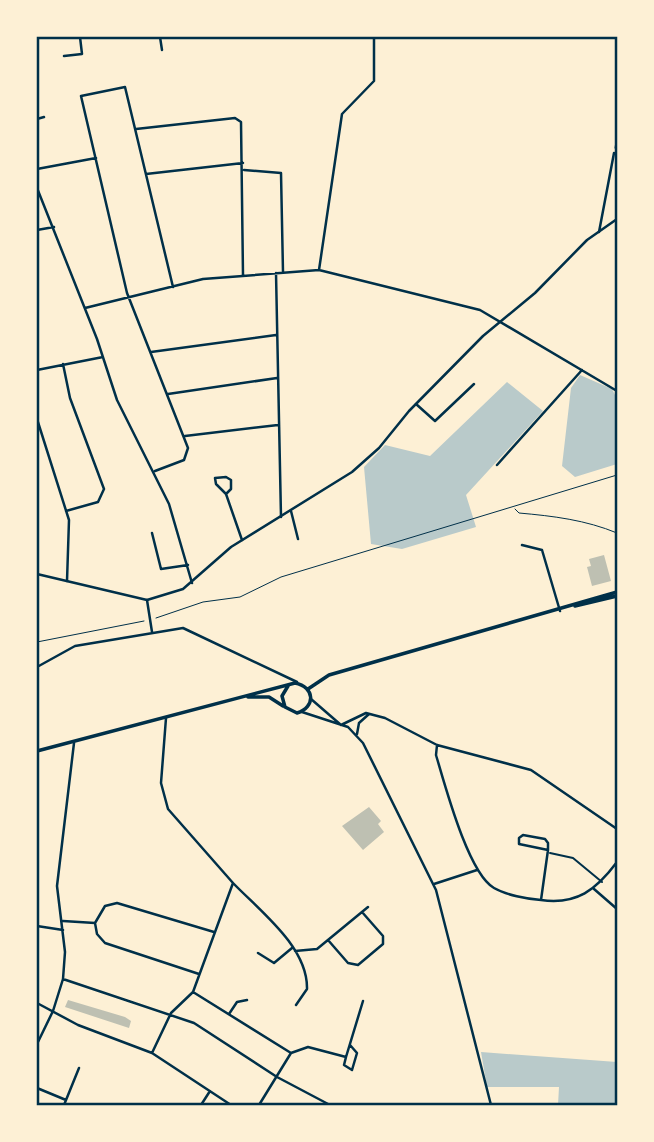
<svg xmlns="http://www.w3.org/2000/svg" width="654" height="1142" viewBox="0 0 654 1142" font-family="Quicksand,sans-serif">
  <rect width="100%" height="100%" fill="#fdf0d5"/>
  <path fill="#b9caca" d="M580,375L612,389L617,399V464L575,477L562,466L571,388Z
    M507,382L543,411L466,495L476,527L402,549L371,544L364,467L385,445L430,456Z
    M481,1052L617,1062V1105H558L559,1087H487Z"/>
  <path fill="#bec0b2" d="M604,555L611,581L592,586L587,567L591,566L589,559Z
    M369,807L381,821L378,824L384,832L363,850L342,826Z
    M68,1000L125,1017L131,1021L129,1028L65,1007Z"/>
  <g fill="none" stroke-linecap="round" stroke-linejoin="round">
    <path stroke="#003049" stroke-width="1" d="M615,148L617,135
      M515,509L519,513C553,516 586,520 617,533
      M156,618L203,602L240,597L281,577L617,475
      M37,642L144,621"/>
    <path stroke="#003049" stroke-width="2" d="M550,853L573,858L602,882"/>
    <path stroke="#003049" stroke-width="2.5" d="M160,37L162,50
      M64,56L82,54L80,37
      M37,119L44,117
      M136,129L235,118L241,122L243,275
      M37,169L96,158
      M244,170L281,173L283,272
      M146,174L243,163
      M37,188L97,339L117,400L169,504L192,583
      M37,230L54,227
      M599,232L614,153
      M319,270L342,114L374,81V37
      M276,273L281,517
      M85,308L203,279L319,270L480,310L617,391
      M151,352L276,335
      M63,364L70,398L104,489L98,502L66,511
      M37,370L103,357
      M168,394L277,378
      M416,404L435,421L474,384
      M37,419L69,520L67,581
      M185,436L278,425
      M497,465L582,370
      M155,471L184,460L188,448L127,293L81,96L125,87L173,287
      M226,494L231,489V480L226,477L215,478L216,484L226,494L242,540
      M291,511L298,539
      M152,533L161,569L188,565
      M522,545L542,550L560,611
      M147,600L152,632
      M37,667L75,646L183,628L297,682
      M311,699L341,725
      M302,712L348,727L363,743L436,890L491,1105
      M341,725L366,713L385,718L437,745L531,770L617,829
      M357,734L359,723L369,714
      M437,745L436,755C445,785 468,873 494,888C506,895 527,899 541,900C577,905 596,890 617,862
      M233,883C260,911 308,947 307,989L296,1005
      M434,884L477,870
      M594,889L617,909
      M541,900L548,850V843L545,839L523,835L519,838V844L548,850
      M63,921L95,923L97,934L105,943L199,974
      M95,923L105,906L117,903L214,932
      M37,926L63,930
      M328,940L348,963L358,965L383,944V936L362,912
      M295,951L317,949L368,907
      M258,953L274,963L292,948
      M63,979L194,1023L277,1077L330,1105
      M193,992L291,1053
      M37,1003L78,1025L152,1053L231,1105
      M229,1014L237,1002L247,1000
      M37,1044L53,1011L63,979L65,952L57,886L74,743
      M152,1053L171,1013L193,992L233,883L168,809L161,783L166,718
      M291,1053L308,1047L346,1057L363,1001
      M346,1057L344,1065L352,1070L357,1053L350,1045
      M37,1088L66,1100
      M64,1105L79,1068
      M201,1105L210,1091
      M259,1105L291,1053"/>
    <path stroke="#003049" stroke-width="2.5" d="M37,574L147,600L183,589L231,547L352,472L379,448L409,411L483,336L535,293L587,240L617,219"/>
    <path stroke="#003049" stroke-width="3.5" d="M575,606L617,596
      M308,689L329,675L617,592
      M248,697H269L283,706
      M37,751L295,683C315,687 316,707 297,713L285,707L282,696L288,686"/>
  </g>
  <rect width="654" height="1142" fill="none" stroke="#fdf0d5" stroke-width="77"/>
  <rect x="38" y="38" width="578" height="1066" fill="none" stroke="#003049" stroke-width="2.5"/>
</svg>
